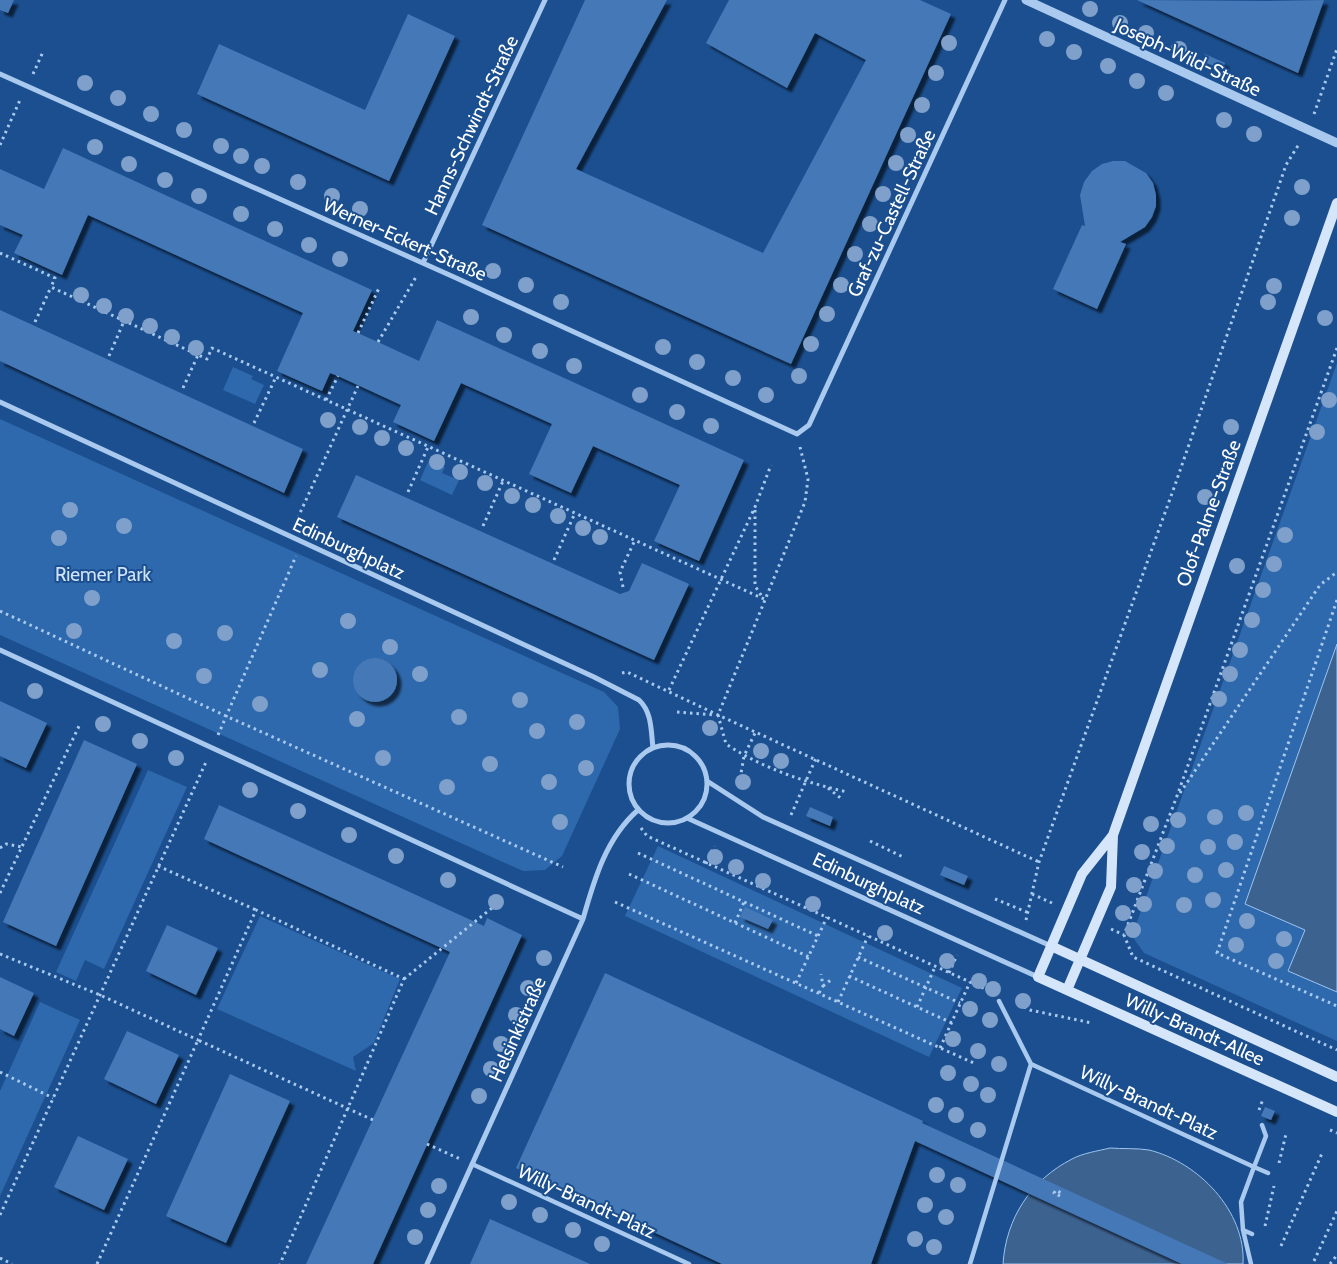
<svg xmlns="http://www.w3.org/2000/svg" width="1337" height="1264" viewBox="0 0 1337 1264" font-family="Cabin,sans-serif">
  <defs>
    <filter id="shadow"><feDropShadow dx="4.5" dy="4.5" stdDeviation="1" flood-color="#0009"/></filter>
  </defs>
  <rect width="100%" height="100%" fill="#1b4f8f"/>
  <path fill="#2e69ad" d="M1337,363V1041L1144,953L1132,936Z
    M233,367L253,376L251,379L264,385L255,404L223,390Z
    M0,419L604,692L618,707L620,729L562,856L545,870L523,871L0,635Z
    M429,460L445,467L442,473L459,480L452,495L420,480Z
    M148,770L187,787L104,969L85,960L76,981L56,972Z
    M658,846L962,988L929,1057L625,916Z
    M260,916L400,979L374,1043L353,1057L356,1071L217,1009Z
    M40,1002L80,1020L0,1196V1091Z"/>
  <path fill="#3c6290" stroke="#9cc4f0" d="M1337,644V992L1288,971L1305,930L1245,904Z
    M1110,1148C1122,1149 1137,1148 1149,1150C1198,1162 1246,1211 1243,1264H1003C1006,1218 1031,1180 1072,1159C1083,1153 1098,1151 1110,1148Z"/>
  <path fill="#4478b7" filter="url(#shadow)" d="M0,0H14L8,13L0,10Z
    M585,0H667L576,169L763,253L866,60L815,33L787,88L706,43L729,0H920L951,14L791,364L482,225Z
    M1137,0L1267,1L1324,0L1298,73Z
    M408,14L455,36L389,181L197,94L219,44L365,110Z
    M1205,54L1225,63L1222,70L1202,61Z
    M63,148L372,290L353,331L378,342L419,361L437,320L744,460L699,561L654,541L680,485L593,446L571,493L529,474L552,424L461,383L434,441L393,422L401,405L338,376L330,373L322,391L277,371L303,313L88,215L62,275L14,253L23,235L0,225V169L44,189Z
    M1113,161H1125L1146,173L1153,183L1156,195V206L1152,217L1145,227L1120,242L1126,244L1097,309L1053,289L1082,225L1085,226L1080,195L1084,182L1092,171L1102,164Z
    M0,310L303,449L284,493L0,361Z
    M356,475L620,594L629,591L642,563L689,584L654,660L337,517Z
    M353 680a22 22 0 1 1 44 0a22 22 0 1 1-44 0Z
    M0,701L47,723L26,768L0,756Z
    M84,740L137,764L56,946L3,922Z
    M219,805L484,926L487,918L522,935L373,1264H306L450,952L204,839Z
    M810,807L833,817L830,826L806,816Z
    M944,866L968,876L964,885L940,875Z
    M745,907L773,920L768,929L740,917Z
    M167,925L218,948L196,995L146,971Z
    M605,973L923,1121L922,1123L1228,1264H1182L915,1141L871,1264H722L516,1168Z
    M0,977L34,993L14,1036L0,1029Z
    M127,1031L179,1055L156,1104L104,1079Z
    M230,1074L290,1101L226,1243L166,1216Z
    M1265,1107L1275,1111L1271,1120L1261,1116Z
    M78,1136L128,1159L104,1210L54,1187Z
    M490,1219L590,1264H470Z"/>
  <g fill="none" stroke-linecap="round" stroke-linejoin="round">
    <path stroke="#a9c9ee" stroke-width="3" stroke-dasharray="2.5 4" stroke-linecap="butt" d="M33,74L43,52
      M1314,114L1337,49
      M0,145L20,100
      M0,253L55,278L51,287L207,359L212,348L764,599
      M35,322L51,287
      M358,333L379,288
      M378,342L416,277
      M1337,348L1177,796L1124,935L1133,957L1337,1050
      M109,356L124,321
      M183,388L198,355
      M326,400L338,376
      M254,423L276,377
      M800,447L808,479L805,502L718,715L726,744C762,768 804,782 847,792
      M408,492L428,447
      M755,510V586L763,598
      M295,524L358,386
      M483,526L503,481
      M554,560L575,513
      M623,587L620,572L635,540
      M1337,600L1217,953L1337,1006
      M0,611L226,716L563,867
      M622,673L627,672L718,715L1039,862
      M669,690L755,507L771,465
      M677,712L715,715
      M218,735L296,556
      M739,785L744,756L756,731
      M828,788L843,800
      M1180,793L1320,585L1337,572
      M791,815L816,758
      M641,828L647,836L990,991
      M870,841L903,857
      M0,848L6,844L22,847
      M638,853L818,936
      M706,864L714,846
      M158,866L256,910
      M629,874L809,957
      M0,893L80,724
      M1032,894L1052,903
      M995,899L1029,913
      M615,902L976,1064
      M1026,920L1039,862L1175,485L1286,165L1299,144
      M735,923L744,902
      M1111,929L1124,935
      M0,954L100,995L198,1040L256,910L404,979L280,1264
      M858,957L960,1003
      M949,973L957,955
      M849,976L952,1023
      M404,979L503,899
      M796,983L827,917
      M823,986L832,979
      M819,993L823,986L821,974
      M838,1002L868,936
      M1018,1004L1030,1010L1092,1023
      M917,1007L935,967
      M940,1048L970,982
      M0,1072L53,1098
      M1259,1110L1263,1099
      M1330,1130L1337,1133
      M427,1144L460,1159
      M1279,1163L1286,1134
      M1060,1196L1054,1193L1056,1190L1061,1193
      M0,1215L206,762
      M1265,1226L1274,1186
      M1281,1246L1323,1151
      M0,1258L12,1264
      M1314,1261L1337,1211
      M97,1264L198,1040L373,1120
      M1330,1264L1337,1255"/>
    <path stroke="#a9c9ee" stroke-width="4.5" d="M1031,1064L1254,1167L1241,1202L1243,1230L1251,1264
      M1262,1125L1266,1136L1254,1167L1268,1173
      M472,1164L689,1264
      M1243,1230L1252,1234
      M970,1264L1031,1064L999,1001"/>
    <path stroke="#a9c9ee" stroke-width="5" d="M0,74L454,277L797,434L809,425L1005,0
      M423,263L545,0
      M0,402L594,677L639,700C652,712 651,731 653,748
      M0,650L583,919
      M629 784a39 39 0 1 1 78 0a39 39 0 1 1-78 0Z
      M707,781L763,817L1051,946
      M687,818L1038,977
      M427,1264L583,919C594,880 606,838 638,810"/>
    <path stroke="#a9c9ee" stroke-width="9" d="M1026,0L1337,143"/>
    <path stroke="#d6e6fa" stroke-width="10" d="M1113,835L1082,874L1038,977L1337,1112
      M1051,946L1337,1077
      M1067,990L1111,887L1113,835L1337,203"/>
  </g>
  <g fill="#7ea0ca">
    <circle cx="1090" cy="9" r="8"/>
    <circle cx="1120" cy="23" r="8"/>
    <circle cx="1146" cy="33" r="8"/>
    <circle cx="1047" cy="39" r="8"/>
    <circle cx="949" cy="43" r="8"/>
    <circle cx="1179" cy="49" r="8"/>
    <circle cx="1074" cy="52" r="8"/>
    <circle cx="1108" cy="66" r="8"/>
    <circle cx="936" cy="73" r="8"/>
    <circle cx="1137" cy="81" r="8"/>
    <circle cx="85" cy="83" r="8"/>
    <circle cx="1166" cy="93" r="8"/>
    <circle cx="118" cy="98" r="8"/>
    <circle cx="922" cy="105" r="8"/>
    <circle cx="151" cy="114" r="8"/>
    <circle cx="1224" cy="120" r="8"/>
    <circle cx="184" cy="130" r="8"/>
    <circle cx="1254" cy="134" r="8"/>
    <circle cx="908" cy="135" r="8"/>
    <circle cx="221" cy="146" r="8"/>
    <circle cx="95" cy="147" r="8"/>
    <circle cx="241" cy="156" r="8"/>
    <circle cx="896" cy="163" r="8"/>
    <circle cx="129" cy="164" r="8"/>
    <circle cx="262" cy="166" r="8"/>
    <circle cx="165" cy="180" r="8"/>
    <circle cx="298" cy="182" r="8"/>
    <circle cx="1302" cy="187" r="8"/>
    <circle cx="883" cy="194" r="8"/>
    <circle cx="199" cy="196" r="8"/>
    <circle cx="332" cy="196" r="8"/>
    <circle cx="360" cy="209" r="8"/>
    <circle cx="241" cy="214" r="8"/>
    <circle cx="1292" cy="218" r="8"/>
    <circle cx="870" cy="224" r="8"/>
    <circle cx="275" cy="229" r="8"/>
    <circle cx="309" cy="245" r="8"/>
    <circle cx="855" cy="254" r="8"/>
    <circle cx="340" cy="259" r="8"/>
    <circle cx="493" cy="271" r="8"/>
    <circle cx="526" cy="285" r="8"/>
    <circle cx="841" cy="285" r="8"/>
    <circle cx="1274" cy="286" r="8"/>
    <circle cx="81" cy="295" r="8"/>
    <circle cx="561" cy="302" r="8"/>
    <circle cx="1268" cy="302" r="8"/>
    <circle cx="104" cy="306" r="8"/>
    <circle cx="827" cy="314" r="8"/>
    <circle cx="126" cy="316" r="8"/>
    <circle cx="471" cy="317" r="8"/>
    <circle cx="1325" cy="318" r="8"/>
    <circle cx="150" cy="326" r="8"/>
    <circle cx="504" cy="335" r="8"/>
    <circle cx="172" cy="337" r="8"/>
    <circle cx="811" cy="344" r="8"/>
    <circle cx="663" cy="347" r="8"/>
    <circle cx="196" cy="348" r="8"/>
    <circle cx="540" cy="351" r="8"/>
    <circle cx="697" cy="362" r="8"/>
    <circle cx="574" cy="366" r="8"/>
    <circle cx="799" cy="376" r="8"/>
    <circle cx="733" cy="378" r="8"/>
    <circle cx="640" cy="395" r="8"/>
    <circle cx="766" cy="395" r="8"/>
    <circle cx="1329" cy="400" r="8"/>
    <circle cx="677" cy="412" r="8"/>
    <circle cx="328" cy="420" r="8"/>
    <circle cx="711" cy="426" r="8"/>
    <circle cx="360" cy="427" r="8"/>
    <circle cx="1231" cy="427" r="8"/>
    <circle cx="1317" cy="432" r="8"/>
    <circle cx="382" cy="438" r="8"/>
    <circle cx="406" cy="448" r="8"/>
    <circle cx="437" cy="462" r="8"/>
    <circle cx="460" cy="472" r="8"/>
    <circle cx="485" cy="483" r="8"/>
    <circle cx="512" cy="496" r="8"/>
    <circle cx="1205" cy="497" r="8"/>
    <circle cx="533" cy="505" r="8"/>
    <circle cx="70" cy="510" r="8"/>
    <circle cx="558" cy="516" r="8"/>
    <circle cx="124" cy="526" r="8"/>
    <circle cx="583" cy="528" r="8"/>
    <circle cx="1285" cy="535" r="8"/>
    <circle cx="600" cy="537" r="8"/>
    <circle cx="59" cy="538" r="8"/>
    <circle cx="1274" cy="564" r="8"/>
    <circle cx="1237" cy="566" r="8"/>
    <circle cx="1263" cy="590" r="8"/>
    <circle cx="92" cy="598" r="8"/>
    <circle cx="1252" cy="620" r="8"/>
    <circle cx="348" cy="621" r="8"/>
    <circle cx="74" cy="631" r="8"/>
    <circle cx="225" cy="633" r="8"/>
    <circle cx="174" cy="641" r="8"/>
    <circle cx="390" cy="647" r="8"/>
    <circle cx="1240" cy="650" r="8"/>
    <circle cx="320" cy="670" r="8"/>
    <circle cx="420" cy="674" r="8"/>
    <circle cx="1230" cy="674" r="8"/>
    <circle cx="204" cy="676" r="8"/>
    <circle cx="35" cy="691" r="8"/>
    <circle cx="1219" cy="699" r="8"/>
    <circle cx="520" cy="700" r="8"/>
    <circle cx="260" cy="704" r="8"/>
    <circle cx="459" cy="717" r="8"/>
    <circle cx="357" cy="719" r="8"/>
    <circle cx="577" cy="722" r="8"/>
    <circle cx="103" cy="724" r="8"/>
    <circle cx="710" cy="728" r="8"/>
    <circle cx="537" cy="731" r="8"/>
    <circle cx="140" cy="741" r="8"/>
    <circle cx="761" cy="751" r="8"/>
    <circle cx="176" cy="758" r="8"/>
    <circle cx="383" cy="758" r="8"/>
    <circle cx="781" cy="761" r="8"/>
    <circle cx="490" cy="764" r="8"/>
    <circle cx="586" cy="768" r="8"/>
    <circle cx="549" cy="782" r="8"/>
    <circle cx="743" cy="782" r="8"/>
    <circle cx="447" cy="787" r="8"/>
    <circle cx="250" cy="790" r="8"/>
    <circle cx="298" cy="811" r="8"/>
    <circle cx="1246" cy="813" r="8"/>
    <circle cx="1215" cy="817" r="8"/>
    <circle cx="1178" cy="820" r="8"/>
    <circle cx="560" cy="822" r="8"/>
    <circle cx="1151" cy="824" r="8"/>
    <circle cx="349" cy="835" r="8"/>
    <circle cx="1235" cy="842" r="8"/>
    <circle cx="1167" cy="846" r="8"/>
    <circle cx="1208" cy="847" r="8"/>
    <circle cx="1142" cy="852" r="8"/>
    <circle cx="396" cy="856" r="8"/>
    <circle cx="715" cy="857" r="8"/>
    <circle cx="736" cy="867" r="8"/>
    <circle cx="1226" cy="870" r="8"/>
    <circle cx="1155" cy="871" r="8"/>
    <circle cx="1195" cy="875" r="8"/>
    <circle cx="448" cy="880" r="8"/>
    <circle cx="763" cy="881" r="8"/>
    <circle cx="1134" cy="885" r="8"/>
    <circle cx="1213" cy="900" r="8"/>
    <circle cx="496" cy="902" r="8"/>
    <circle cx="813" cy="904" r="8"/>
    <circle cx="1144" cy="904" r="8"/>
    <circle cx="1184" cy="905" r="8"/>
    <circle cx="1123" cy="913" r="8"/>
    <circle cx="1247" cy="921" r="8"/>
    <circle cx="1133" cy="930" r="8"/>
    <circle cx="885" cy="933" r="8"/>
    <circle cx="1284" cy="939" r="8"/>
    <circle cx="1236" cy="945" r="8"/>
    <circle cx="544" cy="958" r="8"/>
    <circle cx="947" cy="961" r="8"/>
    <circle cx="1276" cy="961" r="8"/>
    <circle cx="979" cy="981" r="8"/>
    <circle cx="528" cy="988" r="8"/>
    <circle cx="993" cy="989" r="8"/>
    <circle cx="1023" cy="1001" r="8"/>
    <circle cx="970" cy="1009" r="8"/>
    <circle cx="516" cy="1015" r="8"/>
    <circle cx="990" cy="1020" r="8"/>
    <circle cx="953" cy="1039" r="8"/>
    <circle cx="501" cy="1044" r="8"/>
    <circle cx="978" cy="1051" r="8"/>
    <circle cx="999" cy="1064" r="8"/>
    <circle cx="491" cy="1069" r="8"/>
    <circle cx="948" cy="1073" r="8"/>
    <circle cx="971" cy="1084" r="8"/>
    <circle cx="988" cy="1095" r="8"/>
    <circle cx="479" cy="1096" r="8"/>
    <circle cx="936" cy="1105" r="8"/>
    <circle cx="956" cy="1115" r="8"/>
    <circle cx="978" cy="1130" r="8"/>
    <circle cx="937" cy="1175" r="8"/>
    <circle cx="958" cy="1185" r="8"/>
    <circle cx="439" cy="1186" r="8"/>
    <circle cx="509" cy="1202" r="8"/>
    <circle cx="925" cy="1205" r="8"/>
    <circle cx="428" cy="1210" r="8"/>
    <circle cx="540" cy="1215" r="8"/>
    <circle cx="946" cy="1217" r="8"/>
    <circle cx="573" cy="1230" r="8"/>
    <circle cx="415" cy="1237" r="8"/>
    <circle cx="915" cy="1239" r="8"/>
    <circle cx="602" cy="1244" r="8"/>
    <circle cx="934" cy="1247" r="8"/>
  </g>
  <g text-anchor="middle" stroke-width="4" stroke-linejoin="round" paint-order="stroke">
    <g font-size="19" fill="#fff" stroke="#1b4f8f">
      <text transform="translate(1188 57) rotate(25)" y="7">Joseph-Wild-Straße</text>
      <text transform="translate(471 125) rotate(-65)" y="7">Hanns-Schwindt-Straße</text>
      <text transform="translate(891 213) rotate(-65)" y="7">Graf-zu-Castell-Straße</text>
      <text transform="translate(405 239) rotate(24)" y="7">Werner-Eckert-Straße</text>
      <text transform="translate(1208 513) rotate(-70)" y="7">Olof-Palme-Straße</text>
      <text transform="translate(349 548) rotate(25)" y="7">Edinburghplatz</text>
      <text transform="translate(869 883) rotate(25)" y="7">Edinburghplatz</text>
      <text transform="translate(517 1029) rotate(-66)" y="7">Helsinkistraße</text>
      <text transform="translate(1195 1029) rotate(24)" y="7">Willy-Brandt-Allee</text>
      <text transform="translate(1149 1102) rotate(25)" y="7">Willy-Brandt-Platz</text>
      <text transform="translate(587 1201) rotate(25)" y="7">Willy-Brandt-Platz</text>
    </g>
    <g font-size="19" fill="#cfe3fa" stroke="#1b4f8f">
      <text x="103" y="581">Riemer Park</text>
    </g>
  </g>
</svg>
